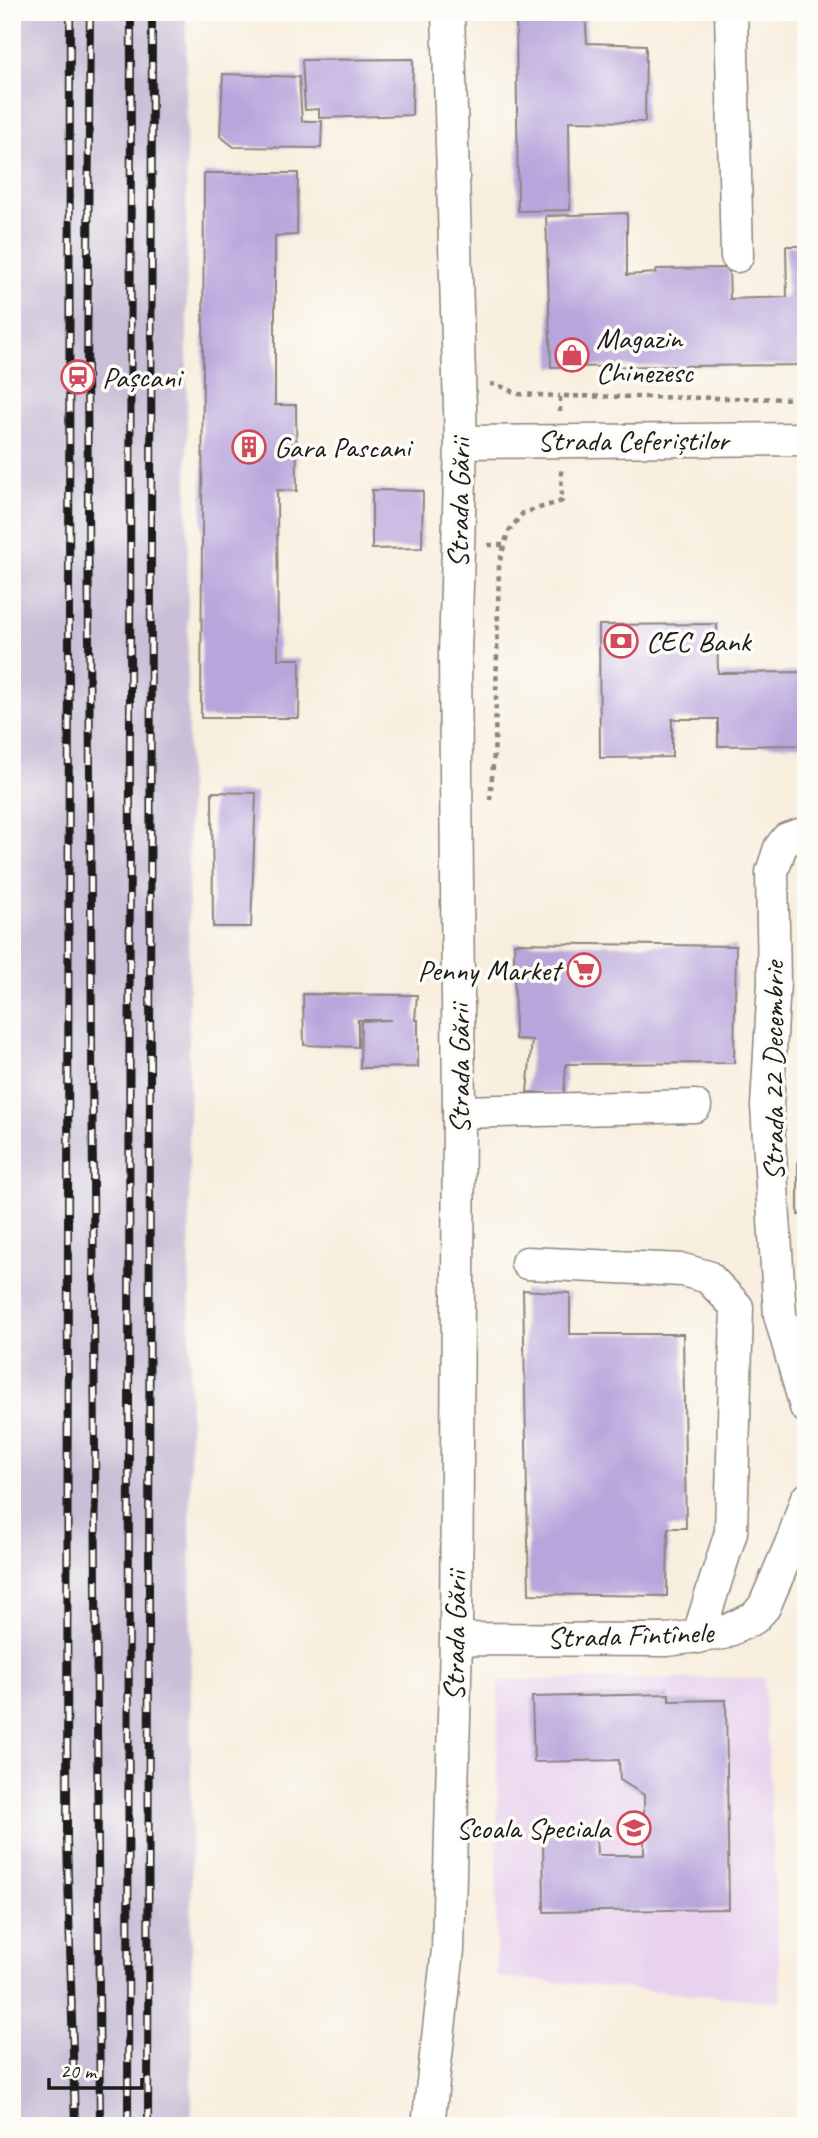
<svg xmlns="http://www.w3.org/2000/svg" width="818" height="2138" viewBox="0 0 818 2138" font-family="Caveat,sans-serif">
  <rect width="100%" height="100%" fill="#fdfcf7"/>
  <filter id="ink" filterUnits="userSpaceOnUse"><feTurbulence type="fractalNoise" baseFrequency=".0143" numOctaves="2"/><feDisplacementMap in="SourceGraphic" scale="14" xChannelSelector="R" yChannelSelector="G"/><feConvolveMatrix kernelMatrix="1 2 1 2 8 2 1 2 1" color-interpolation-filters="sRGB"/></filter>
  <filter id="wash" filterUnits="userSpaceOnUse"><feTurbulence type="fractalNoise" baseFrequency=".00686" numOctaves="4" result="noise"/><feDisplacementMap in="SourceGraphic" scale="28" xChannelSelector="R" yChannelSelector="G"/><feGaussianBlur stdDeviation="1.57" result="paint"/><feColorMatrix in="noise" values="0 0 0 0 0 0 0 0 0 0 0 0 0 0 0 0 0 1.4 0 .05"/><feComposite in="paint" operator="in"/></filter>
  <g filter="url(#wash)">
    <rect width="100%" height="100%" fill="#f8eede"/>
    <!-- built -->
    <path fill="#e8d2ee" d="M764,1678L781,2002L496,1977L498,1680Z"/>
    <!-- industrial -->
    <path fill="#c9bfd7" d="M12,12H186L192,2126H12Z"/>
    <g id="blocks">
      <!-- building -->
      <path fill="#b8a5dc" d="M516,12H585L587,43L646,45L645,122L569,121L570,210L518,211Z
        M413,59L412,115L319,118V109L305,110L302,60Z
        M223,74L299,77L302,121H322L321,148L234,147L220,136Z
        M204,173H298L297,235L275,236V405H296L297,491L277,490L278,659H300L299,718H201Z
        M627,213V275L656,273L657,269L729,268L730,299L787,297L786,246H806V365L551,367L546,216Z
        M372,490L423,491L422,548L372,549Z
        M717,624L718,673L806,672V745L718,746V719H672V757L600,758L599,625Z
        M212,792L256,793L251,927H213Z
        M514,943L736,946L734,1063L566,1064L564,1094L527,1092L532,1040L515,1039Z
        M801,968H806V1012H800Z
        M303,994L417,995L415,1020H418V1067L360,1068L361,1021L391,1020H358V1047L304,1045Z
        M798,1159H806V1215H798Z
        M523,1290L570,1293V1334H683L686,1528H668L667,1596L529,1594Z
        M669,1694V1701L726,1700L729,1909L544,1912L543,1835L596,1834L597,1855H644V1795L620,1780L619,1760L534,1762L532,1697Z"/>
    </g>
  </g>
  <g filter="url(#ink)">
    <use href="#blocks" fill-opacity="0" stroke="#8a857d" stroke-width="2"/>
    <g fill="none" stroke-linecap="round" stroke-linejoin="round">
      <defs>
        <path id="minor" d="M731,12L737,256
          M461,442L806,439
          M806,833L787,839L780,848L772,872L774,982L767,1106L780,1315L806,1407
          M459,1112L695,1106
          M527,1263L683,1270L708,1277L737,1307L731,1532L698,1637
          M456,1639L667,1640L723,1633L754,1618L764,1607L794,1537L806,1500
          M428,2126L448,1950L456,1639L459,1112L455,655L461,442L448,12"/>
      </defs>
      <!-- minor casing -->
      <use href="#minor" stroke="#8a857d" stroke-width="35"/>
      <!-- path -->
      <path stroke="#8a857d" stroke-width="4.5" stroke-dasharray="5 5" stroke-linecap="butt" d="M490,384L498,385L519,394L560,396
        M560,412V396L806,399
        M488,545H504
        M490,800L495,742L499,564L508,532L523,513L562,501L561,469"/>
      <!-- minor -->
      <use href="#minor" stroke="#fff" stroke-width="32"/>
      <defs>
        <path id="rail" d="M70,12L67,1840L75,2126
          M90,12L87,371L100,2126
          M128,2126L131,12
          M148,2126L152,12"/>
      </defs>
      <!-- rail casing -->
      <use href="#rail" stroke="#1c1c1c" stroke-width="8"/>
      <!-- rail -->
      <use href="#rail" stroke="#fdfcf7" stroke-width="5" stroke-dasharray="16" stroke-linecap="butt"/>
    </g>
  </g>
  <!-- icons -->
  <defs>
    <symbol id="shop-ring" viewBox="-11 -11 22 22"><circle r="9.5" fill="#fdfcf7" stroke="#d1495b" stroke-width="1.5"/><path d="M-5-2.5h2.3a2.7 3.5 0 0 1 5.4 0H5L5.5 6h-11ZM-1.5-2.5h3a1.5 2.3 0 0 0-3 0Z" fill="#d1495b"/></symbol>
    <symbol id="station-ring" viewBox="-11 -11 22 22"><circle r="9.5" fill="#fdfcf7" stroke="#d1495b" stroke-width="1.5"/><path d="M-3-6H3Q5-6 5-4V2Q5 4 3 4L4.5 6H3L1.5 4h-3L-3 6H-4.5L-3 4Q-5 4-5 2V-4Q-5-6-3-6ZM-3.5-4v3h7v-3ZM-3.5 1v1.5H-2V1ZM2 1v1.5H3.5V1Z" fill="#d1495b"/></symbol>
    <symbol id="building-ring" viewBox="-11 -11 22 22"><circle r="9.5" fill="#fdfcf7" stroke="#d1495b" stroke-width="1.5"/><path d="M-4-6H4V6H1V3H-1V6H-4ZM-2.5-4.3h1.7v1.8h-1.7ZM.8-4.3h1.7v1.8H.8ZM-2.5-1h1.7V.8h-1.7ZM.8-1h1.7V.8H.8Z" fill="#d1495b"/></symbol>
    <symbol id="bank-ring" viewBox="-11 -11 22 22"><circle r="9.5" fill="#fdfcf7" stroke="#d1495b" stroke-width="1.5"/><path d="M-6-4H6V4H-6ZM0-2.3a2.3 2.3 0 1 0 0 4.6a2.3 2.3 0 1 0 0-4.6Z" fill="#d1495b"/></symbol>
    <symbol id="supermarket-ring" viewBox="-11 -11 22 22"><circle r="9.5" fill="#fdfcf7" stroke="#d1495b" stroke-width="1.5"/><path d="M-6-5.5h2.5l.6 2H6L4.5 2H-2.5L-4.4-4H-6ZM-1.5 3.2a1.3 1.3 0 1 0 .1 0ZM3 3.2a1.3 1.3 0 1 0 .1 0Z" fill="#d1495b"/></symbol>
    <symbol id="school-ring" viewBox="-11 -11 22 22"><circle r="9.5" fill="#fdfcf7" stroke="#d1495b" stroke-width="1.5"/><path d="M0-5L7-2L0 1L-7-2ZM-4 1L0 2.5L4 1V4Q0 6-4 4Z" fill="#d1495b"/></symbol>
  </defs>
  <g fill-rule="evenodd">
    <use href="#shop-ring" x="553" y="336" width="38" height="38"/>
    <use href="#station-ring" x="59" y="358" width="38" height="38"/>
    <use href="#building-ring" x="230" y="428" width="38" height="38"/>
    <use href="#bank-ring" x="602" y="622" width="38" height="38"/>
    <use href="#supermarket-ring" x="565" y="951" width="38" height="38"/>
    <use href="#school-ring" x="615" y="1809" width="38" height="38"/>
  </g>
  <g text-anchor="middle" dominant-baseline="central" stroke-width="7" stroke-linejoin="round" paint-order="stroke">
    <!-- poi labels -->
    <g font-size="30" fill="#1c1c1c" stroke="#fdfcf7" text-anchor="start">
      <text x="596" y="338">Magazin<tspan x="596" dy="34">Chinezesc</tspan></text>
      <text x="102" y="377">Pașcani</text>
      <text x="274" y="447">Gara Pascani</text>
      <text x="646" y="641">CEC Bank</text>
      <text x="560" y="970" text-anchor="end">Penny Market</text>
      <text x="610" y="1828" text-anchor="end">Scoala Speciala</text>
    </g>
    <!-- street labels -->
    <g font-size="30" fill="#1c1c1c" stroke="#fdfcf7">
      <text x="633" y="440">Strada Ceferiștilor</text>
      <text transform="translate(459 503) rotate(-89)">Strada Gării</text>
      <text transform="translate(459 1069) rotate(-90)">Strada Gării</text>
      <text transform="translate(773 1071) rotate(-90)">Strada 22 Decembrie</text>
      <text transform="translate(630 1635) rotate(-2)">Strada Fîntînele</text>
      <text transform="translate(455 1636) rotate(-89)">Strada Gării</text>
    </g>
  </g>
  <!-- margin -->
  <rect width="818" height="2138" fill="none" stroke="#fdfcf7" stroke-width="42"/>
  <!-- scale -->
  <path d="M49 2078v10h93v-10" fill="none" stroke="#1c1c1c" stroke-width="3.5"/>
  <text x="60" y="2078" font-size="21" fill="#1c1c1c" stroke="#fdfcf7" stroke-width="5" paint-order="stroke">20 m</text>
</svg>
